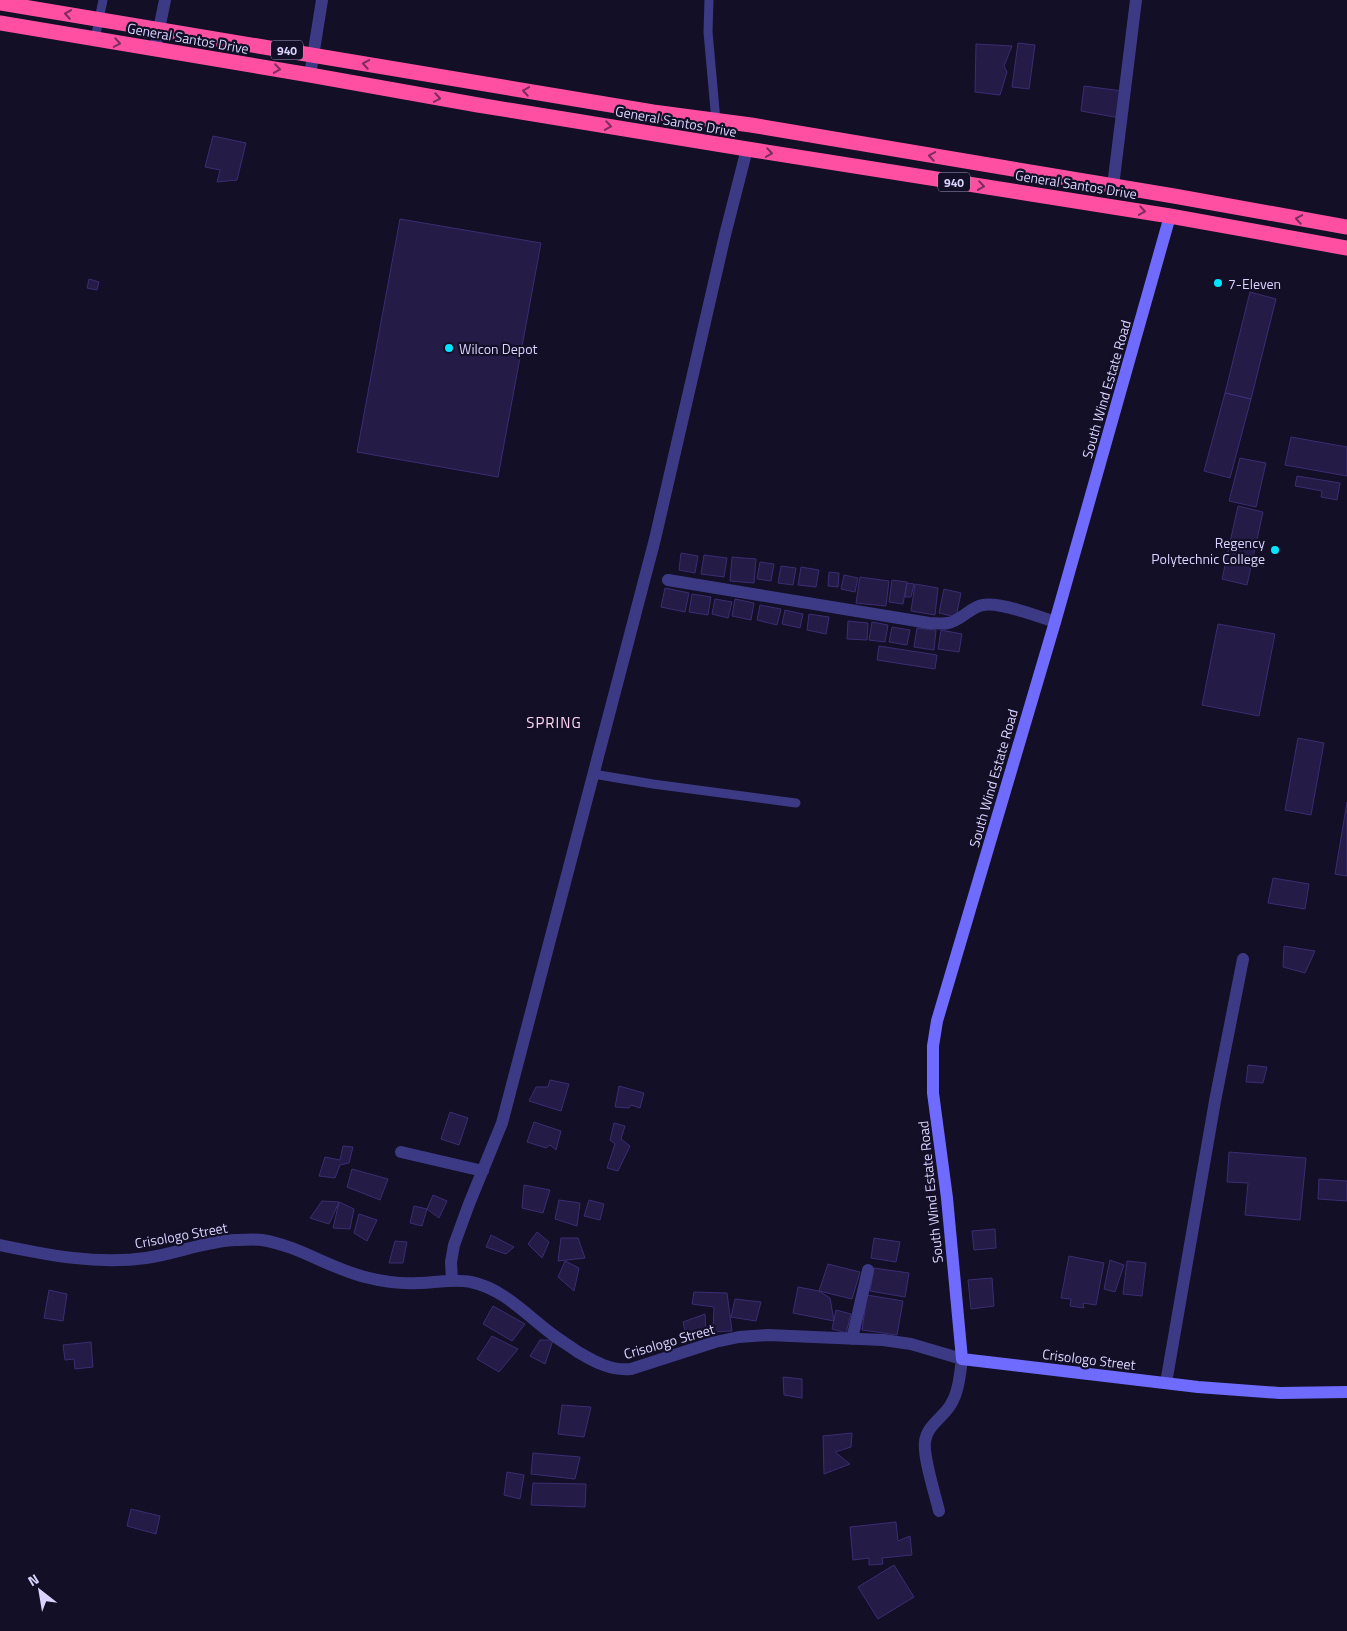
<svg xmlns="http://www.w3.org/2000/svg" width="1347" height="1631" viewBox="0 0 1347 1631" font-family="'Titillium Web',sans-serif">
  <rect width="100%" height="100%" fill="#130f26"/>
  <!-- building -->
  <path fill="#241b47" stroke="#3b2d73" d="M1018,43L1035,45L1029,89L1012,87Z
    M976,44L1012,46L1004,66L1007,72L1000,95L975,92Z
    M1084,86L1123,91L1120,118L1081,111Z
    M213,136L246,143L237,180L217,182L220,170L205,167Z
    M400,219L541,243L498,477L357,452Z
    M89,279L99,282L97,290L87,288Z
    M1250,292L1276,299L1251,399L1225,393Z
    M1225,393L1251,399L1230,478L1204,471Z
    M1291,437L1347,447V476L1285,465Z
    M1240,458L1266,463L1256,507L1229,501Z
    M1297,476L1340,483L1337,500L1321,497L1322,491L1295,486Z
    M1238,506L1263,512L1247,585L1222,579Z
    M681,553L698,556L695,573L679,570Z
    M704,555L727,558L724,577L701,574Z
    M732,557L756,559L754,583L730,581Z
    M760,562L774,564L771,581L757,579Z
    M781,566L796,568L793,585L778,583Z
    M801,567L819,570L816,587L798,585Z
    M829,572L839,573L838,587L828,586Z
    M844,575L858,578L855,592L841,589Z
    M860,577L889,581L886,606L856,603Z
    M892,580L907,582L903,604L889,602Z
    M907,583L914,584L911,597H905Z
    M915,584L938,588L935,615L911,611Z
    M665,588L689,593L685,612L661,607Z
    M944,589L961,593L956,617L939,613Z
    M692,594L711,597L708,615L689,612Z
    M715,599L732,602L728,618L712,614Z
    M735,599L754,603L751,620L732,616Z
    M760,605L781,609L777,625L757,620Z
    M785,610L803,614L800,628L782,624Z
    M809,614L829,617L826,634L807,630Z
    M848,621L868,623L867,640L847,639Z
    M872,622L888,625L885,642L869,640Z
    M1218,624L1275,634L1259,716L1202,705Z
    M892,627L910,630L907,645L889,642Z
    M917,628L936,630L934,650L914,647Z
    M941,630L962,634L959,652L938,649Z
    M879,646L937,655L935,669L877,660Z
    M1298,738L1324,743L1311,815L1285,810Z
    M1347,802V876L1335,874Z
    M1273,878L1309,884L1305,909L1268,903Z
    M1284,946L1315,951L1305,973L1283,967Z
    M1248,1065L1267,1067L1263,1083L1246,1082Z
    M550,1080L569,1084L561,1111L529,1101L536,1087H548Z
    M619,1086L644,1093L640,1108L631,1105L629,1108L615,1107Z
    M450,1112L468,1118L459,1145L441,1139Z
    M534,1122L561,1131L556,1150L550,1145L546,1148L527,1142Z
    M614,1123L625,1126L621,1139L630,1146L618,1171L607,1168L615,1144L610,1140Z
    M343,1146L353,1147L349,1163L340,1165L335,1178L319,1176L325,1157L340,1160Z
    M1229,1152L1306,1158L1300,1220L1245,1215L1248,1183L1227,1182Z
    M352,1169L388,1179L380,1200L347,1187Z
    M1319,1179L1347,1181V1201L1318,1199Z
    M524,1185L550,1190L543,1213L522,1208Z
    M433,1195L447,1201L439,1218L427,1209Z
    M559,1200L580,1203L577,1226L555,1219Z
    M589,1200L604,1204L600,1220L584,1216Z
    M322,1201L339,1202L329,1224L310,1218Z
    M339,1202L354,1209L350,1229L333,1228Z
    M414,1206L427,1209L422,1226L410,1223Z
    M359,1214L377,1220L367,1241L354,1233Z
    M995,1229L996,1248L974,1250L972,1231Z
    M537,1232L549,1242L542,1258L528,1244Z
    M491,1235L514,1247L506,1254L486,1247Z
    M561,1238H578L585,1258L558,1261Z
    M874,1238L900,1242L896,1262L871,1258Z
    M395,1241L407,1242L403,1263H389Z
    M1069,1256L1104,1263L1096,1305L1083,1303L1084,1308L1070,1306L1071,1299L1061,1298Z
    M1110,1260L1124,1265L1115,1292L1104,1289Z
    M565,1261L579,1268L574,1291L558,1277Z
    M1127,1261L1146,1263L1142,1296L1123,1294Z
    M828,1264L860,1272L852,1299L819,1291Z
    M874,1268L909,1273L905,1297L870,1291Z
    M992,1278L994,1306L971,1309L968,1280Z
    M798,1287L819,1291L830,1298L834,1321L793,1313Z
    M49,1290L67,1294L63,1321L44,1318Z
    M694,1292L727,1293L732,1331L713,1332L714,1307L692,1304Z
    M867,1295L903,1301L897,1335L862,1330Z
    M735,1299L761,1302L756,1321L731,1317Z
    M493,1306L525,1324L512,1341L483,1324Z
    M836,1310L851,1314L846,1333L832,1329Z
    M705,1314L706,1333L687,1340L683,1322Z
    M492,1336L518,1349L499,1372L477,1359Z
    M540,1340H553L545,1364L530,1356Z
    M91,1342L93,1367L75,1369L74,1359L65,1360L63,1345Z
    M783,1377L802,1379V1398L784,1395Z
    M562,1405L591,1407L584,1437L558,1434Z
    M852,1433L851,1447L835,1452L850,1464L824,1474L823,1436Z
    M533,1453L580,1457L575,1479L531,1474Z
    M507,1472L524,1475L520,1499L504,1495Z
    M533,1483L586,1484L585,1507L531,1505Z
    M131,1509L160,1516L156,1534L127,1526Z
    M896,1522L898,1541L910,1536L912,1555L882,1558L883,1564L869,1565V1558L853,1560L850,1527Z
    M894,1565L914,1597L878,1619L858,1587Z"/>
  <g fill="none" stroke-linecap="round" stroke-linejoin="round">
    <!-- lane -->
    <path stroke="#3d3a85" stroke-width="9" d="M709,0L708,32L716,121
      M95,39L103,0
      M593,774L653,784L796,803"/>
    <!-- street -->
    <path stroke="#3d3a85" stroke-width="12" d="M155,49L165,0
      M310,75L322,0
      M1113,186L1136,0
      M668,580L929,623C935,623 943,624 948,623C961,621 970,607 983,605C1000,602 1038,616 1055,622
      M401,1152L483,1171
      M0,1245C48,1255 97,1265 146,1258C176,1254 205,1241 236,1240C244,1240 254,1239 262,1240C300,1246 332,1270 369,1278C385,1282 402,1284 418,1283C436,1283 454,1278 471,1282C505,1289 529,1318 556,1337C563,1342 571,1347 578,1352C595,1362 611,1371 631,1369L715,1342L739,1337L768,1335L883,1340L911,1344L962,1359C960,1373 959,1391 951,1404C944,1417 926,1426 925,1442C923,1457 935,1494 939,1511
      M452,1281L451,1262L454,1245L469,1204L502,1123L655,539L725,235L747,149
      M852,1339L868,1270
      M1166,1383L1215,1101L1243,959"/>
    <!-- secondary -->
    <path stroke="#6f6bff" stroke-width="12" d="M1170,216L1055,622L937,1021L933,1046V1093L947,1198L962,1359L1198,1387L1280,1393L1347,1392"/>
    <!-- highway -->
    <path stroke="#ff4fa3" stroke-width="15" d="M0,3L653,112L751,125L1174,196L1347,227
      M0,23L310,75L478,105L747,149L1170,216L1347,248"/>
  </g>
  <!-- one-way arrows -->
  <defs><path id="oneway-chevron" d="M-2-3.5L2.5 0L-2 3.5" fill="none" stroke-width="1.6" stroke-linecap="round" stroke-linejoin="round" transform="scale(1.25)"/></defs>
  <g stroke="#7d2c5e">
    <use href="#oneway-chevron" transform="translate(68 14) rotate(-171)"/>
    <use href="#oneway-chevron" transform="translate(117 43) rotate(10)"/>
    <use href="#oneway-chevron" transform="translate(366 64) rotate(-170)"/>
    <use href="#oneway-chevron" transform="translate(277 69) rotate(9)"/>
    <use href="#oneway-chevron" transform="translate(526 91) rotate(-171)"/>
    <use href="#oneway-chevron" transform="translate(437 98) rotate(10)"/>
    <use href="#oneway-chevron" transform="translate(608 126) rotate(9)"/>
    <use href="#oneway-chevron" transform="translate(769 153) rotate(9)"/>
    <use href="#oneway-chevron" transform="translate(932 156) rotate(-170)"/>
    <use href="#oneway-chevron" transform="translate(981 186) rotate(9)"/>
    <use href="#oneway-chevron" transform="translate(1142 211) rotate(9)"/>
    <use href="#oneway-chevron" transform="translate(1299 219) rotate(-170)"/>
  </g>
  <!-- markers -->
  <g fill="#00e5ff" stroke="#130f26" stroke-width="2">
    <circle cx="1218" cy="283" r="5"/>
    <circle cx="449" cy="348" r="5"/>
    <circle cx="1275" cy="550" r="5"/>
  </g>
  <g text-anchor="middle" dominant-baseline="central" stroke-width="4.5" stroke-linejoin="round" paint-order="stroke">
    <!-- shield labels -->
    <g fill="#130f26" stroke="#9e99be" stroke-width="1">
      <rect x="271" y="40.5" width="32" height="19" rx="4"/>
      <rect x="938" y="172.5" width="32" height="19" rx="4"/>
    </g>
    <g font-size="12" font-weight="bold" fill="#d9d4ff">
      <text x="287" y="50">940</text>
      <text x="954" y="182">940</text>
    </g>
    <!-- street labels -->
    <g font-size="14" fill="#d9d4ff" stroke="#130f26">
      <text transform="translate(188 38) rotate(10)">General Santos Drive</text>
      <text transform="translate(676 121) rotate(10)">General Santos Drive</text>
      <text transform="translate(1076 184) rotate(9)">General Santos Drive</text>
      <text transform="translate(1106 389) rotate(-74)">South Wind Estate Road</text>
      <text transform="translate(993 778) rotate(-74)">South Wind Estate Road</text>
      <text transform="translate(930 1192) rotate(-96)">South Wind Estate Road</text>
      <text transform="translate(181 1235) rotate(-10)">Crisologo Street</text>
      <text transform="translate(669 1341) rotate(-16)">Crisologo Street</text>
      <text transform="translate(1089 1359) rotate(7)">Crisologo Street</text>
    </g>
    <!-- poi labels -->
    <g font-size="14" fill="#d9d4ff" stroke="#130f26" text-anchor="start">
      <text x="1228" y="283">7-Eleven</text>
      <text x="459" y="348">Wilcon Depot</text>
      <text x="1265" y="542" text-anchor="end">Regency<tspan x="1265" dy="16">Polytechnic College</tspan></text>
    </g>
    <!-- neighbourhood labels -->
    <g font-size="15" letter-spacing="1" fill="#ffd6f0" stroke="#130f26">
      <text x="554" y="722">SPRING</text>
    </g>
  </g>
  <!-- north arrow -->
  <g transform="translate(40 1591) rotate(329)" stroke="#130f26" stroke-width="4" paint-order="stroke">
  <path d="M0-4L9 19L0 12L-9 19Z" fill="#d9d4ff"/>
  <text y="-8" font-size="14" font-weight="bold" text-anchor="middle" fill="#d9d4ff">N</text>
  </g>
</svg>
